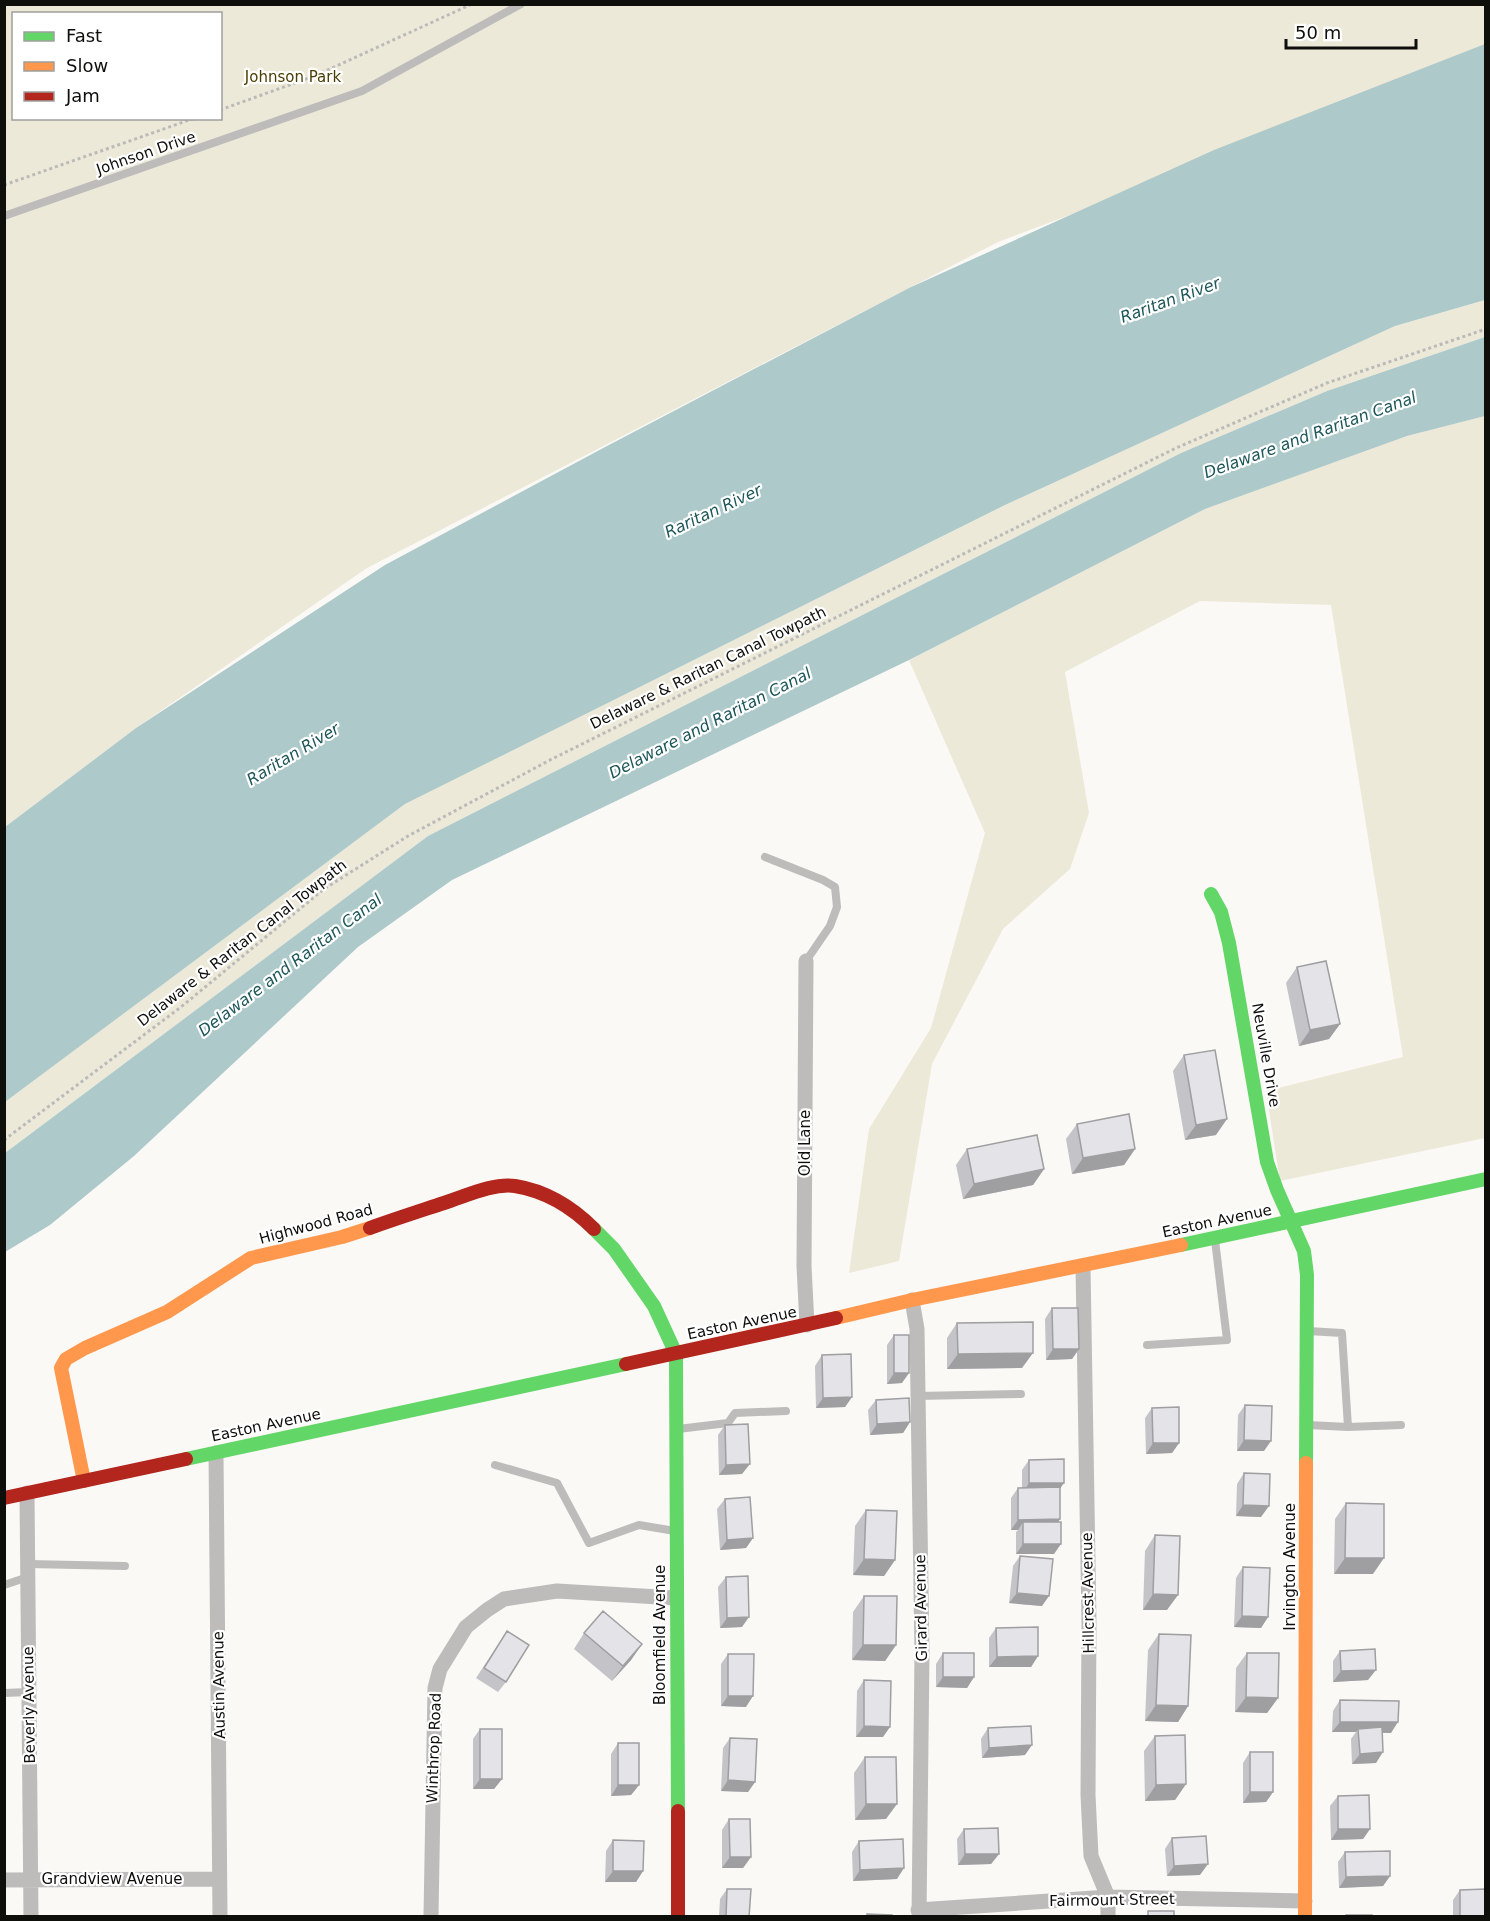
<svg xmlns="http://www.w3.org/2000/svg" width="1490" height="1921" viewBox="0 0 1490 1921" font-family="'DejaVu Sans',sans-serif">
  <rect width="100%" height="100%" fill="#faf9f5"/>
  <!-- green -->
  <path fill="#ede9d9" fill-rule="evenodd" d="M1485,4L1486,58L998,242L367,568L136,728L5,827L4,5ZM14,14H220V118H14Z
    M1485,300V337L1327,391L1181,453L428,836L5,1153V1102L405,804L1005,505L1395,326Z
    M1485,416V1138L1280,1181L1266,1091L1403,1057L1331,605L1200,601L1065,672L1089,813L1070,869L1003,929L932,1064L899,1261L849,1273L869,1129L931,1028L985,833L909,660L1205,509L1407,436Z"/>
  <!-- water -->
  <path fill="#aec9ca" d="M1485,44V300L1395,326L1005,505L405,804L5,1102V827L136,728L385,565L607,446L909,288L1214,150Z
    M1485,337V416L1407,436L1205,509L909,660L452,880L358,947L134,1156L50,1225L5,1252V1153L428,836L1181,453L1327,391Z"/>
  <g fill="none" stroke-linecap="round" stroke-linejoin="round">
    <!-- path -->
    <path stroke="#babab9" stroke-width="3" stroke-dasharray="3 3" stroke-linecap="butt" d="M220,110L317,75L472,4
      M4,185L195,118
      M4,1140L181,1007L324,889L408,836L550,760L1176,448L1327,383L1486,329"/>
    <!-- lane -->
    <path stroke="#bdbcbb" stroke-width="8" d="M4,216L362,91L521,4
      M765,857L823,880L835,887L837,907L830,926L806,961
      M1147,1345L1227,1340L1215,1240
      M917,1396L1021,1394
      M1308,1425L1348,1427L1342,1333L1308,1331
      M1348,1427L1401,1425
      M678,1429L728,1423L735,1413L786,1411
      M495,1465L557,1483L589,1543L639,1525L675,1531
      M28,1564L125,1566
      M4,1585L28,1577
      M4,1693L29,1692"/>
    <!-- street -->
    <path stroke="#bdbcbb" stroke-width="15" d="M806,961L804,1266L807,1325
      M1083,1266L1089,1623L1088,1795L1091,1856L1108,1897V1916
      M912,1300L917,1329L922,1654L919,1916
      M216,1453L220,1916
      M27,1493L31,1916
      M4,1880L219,1879
      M918,1910L1108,1897L1305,1901
      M431,1916L435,1688L440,1669L466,1627L487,1610L504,1599L557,1591L676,1598"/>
    <!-- fast -->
    <path stroke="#63d668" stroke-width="14" d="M1211,894L1221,912L1229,943L1267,1162L1277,1190L1304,1251L1307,1275L1306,1463
      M594,1229L614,1249L654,1306L676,1354L678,1811
      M1181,1245L1486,1179
      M186,1459L626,1364"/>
    <!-- slow -->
    <path stroke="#ff974d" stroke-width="14" d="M836,1318L912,1300L1181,1245
      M84,1481L61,1368L66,1359L85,1348L167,1312L251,1258L342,1237L370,1228
      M1305,1916L1306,1463"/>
    <!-- jam -->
    <path stroke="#b3261e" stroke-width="14" d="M370,1228C395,1219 420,1211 444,1203C466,1196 492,1183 515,1186C546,1191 573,1208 594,1229
      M626,1364L836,1318
      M4,1498L186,1459
      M678,1811V1916"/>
  </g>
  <!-- wall -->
  <path fill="#c3c3c8" d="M1297,967L1340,1024L1329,1039L1299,1046L1286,983Z
    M1184,1055L1216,1135L1185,1140L1173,1071Z
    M1077,1124L1135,1149L1124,1165L1072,1174L1066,1139Z
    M967,1149L1044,1169L1033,1185L963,1199L956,1165Z
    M1052,1308L1079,1349L1072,1359L1046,1360L1045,1319Z
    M957,1323L1022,1368L947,1369V1338Z
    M894,1335L902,1383L887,1384V1345Z
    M822,1355L852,1397L845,1407L816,1408L815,1366Z
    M876,1400L910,1422L903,1433L870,1435L868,1410Z
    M1245,1405L1264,1451H1237L1238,1415Z
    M1152,1408L1179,1443L1172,1453L1146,1454L1145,1418Z
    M725,1425L742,1474L719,1475L718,1435Z
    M1029,1460L1064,1483L1060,1489V1519L1058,1522L1054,1554H1016V1532L1018,1530H1011V1498L1018,1488H1022V1470Z
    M1244,1473L1261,1517L1236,1516L1237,1484Z
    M725,1499L753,1538L746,1548L720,1550L717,1509Z
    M1346,1503L1373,1574H1334L1335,1519Z
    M866,1510L895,1560L884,1576L853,1575L855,1526Z
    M1155,1535L1167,1610H1143L1145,1551Z
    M1020,1556L1042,1606L1009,1603L1013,1566Z
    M1243,1567L1268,1617L1261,1628L1234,1627L1236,1578Z
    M726,1577L742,1627L720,1628L718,1587Z
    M864,1596L896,1645L885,1661L852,1660L853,1612Z
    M996,1628L1038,1656L1031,1667H989V1638Z
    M507,1631L506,1682L498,1692L476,1678Z
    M584,1633L642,1644L631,1660L612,1681L574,1649Z
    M1159,1634L1188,1706L1178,1722L1145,1721L1148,1650Z
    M1340,1651L1368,1680L1333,1682V1661Z
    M943,1653L974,1677L967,1688L936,1687V1664Z
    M1247,1653L1278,1698L1267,1713L1235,1712L1236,1668Z
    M728,1654L746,1707L721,1706V1664Z
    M864,1680L883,1737H856L857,1691Z
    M1340,1700L1391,1733H1382L1376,1763L1352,1764L1351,1739L1356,1732H1332L1333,1711Z
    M988,1728L1025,1755L982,1758L981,1739Z
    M480,1729L502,1779L494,1789H473V1739Z
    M1155,1736L1186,1784L1175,1800L1145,1801L1144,1751Z
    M730,1738L755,1782L748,1792L721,1791L723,1748Z
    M618,1743L639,1785L631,1795L611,1796V1754Z
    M1250,1752L1273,1792L1266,1802L1243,1803V1763Z
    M865,1757L886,1819L855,1820L854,1773Z
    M1338,1796L1370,1829L1363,1839L1331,1840L1330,1806Z
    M729,1819L751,1857L743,1868H722V1830Z
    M964,1829L999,1854L991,1864L958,1865L957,1839Z
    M1172,1838L1200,1875L1167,1876L1165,1849Z
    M613,1840L643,1871L636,1882H605L606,1851Z
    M859,1841L897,1879L853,1881L852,1852Z
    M1345,1852L1390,1876L1383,1886L1339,1888L1338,1862Z
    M727,1889L749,1917H719L720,1899Z
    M1460,1890L1485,1917H1453V1900Z"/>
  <!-- shaded-wall -->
  <path fill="#9f9fa2" d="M1340,1024L1329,1039L1299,1046L1310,1030Z
    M1227,1119L1216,1135L1185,1140L1196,1125Z
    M1135,1149L1124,1165L1072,1174L1083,1158Z
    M1044,1169L1033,1185L963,1199L974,1184Z
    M1053,1349H1079L1072,1359L1046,1360Z
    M1033,1353L1022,1368L947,1369L958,1354Z
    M894,1373H909L902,1383L887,1384Z
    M852,1397L845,1407L816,1408L823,1398Z
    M910,1422L903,1433L870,1435L877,1424Z
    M1244,1440L1271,1441L1264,1451H1237Z
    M1153,1443H1179L1172,1453L1146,1454Z
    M750,1464L742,1474L719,1475L726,1465Z
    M1029,1483H1064L1056,1493L1022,1494Z
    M1243,1505L1269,1506L1261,1517L1236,1516Z
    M1060,1519L1053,1530L1023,1522L1018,1530H1011L1018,1520Z
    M753,1538L746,1548L720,1550L727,1540Z
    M1023,1544H1061L1054,1554H1016Z
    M1345,1558H1384L1373,1574H1334Z
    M864,1559L895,1560L884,1576L853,1575Z
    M1017,1593L1049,1596L1042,1606L1009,1603Z
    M1153,1594L1178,1595L1167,1610H1143Z
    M1242,1616L1268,1617L1261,1628L1234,1627Z
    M749,1617L742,1627L720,1628L727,1618Z
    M642,1644L631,1660L612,1681L623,1666Z
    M863,1645H896L885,1661L852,1660Z
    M1038,1656L1031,1667H989L997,1657Z
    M1376,1670L1368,1680L1333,1682L1341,1671Z
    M943,1677H974L967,1688L936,1687Z
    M728,1696H753L746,1707L721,1706Z
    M1246,1697L1278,1698L1267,1713L1235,1712Z
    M1156,1705L1188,1706L1178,1722L1145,1721Z
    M1340,1722H1398L1391,1733L1358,1732V1729L1356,1732H1332Z
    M864,1726L890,1727L883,1737H856Z
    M1032,1745L1025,1755L982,1758L989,1748Z
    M1383,1752L1376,1763L1352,1764L1360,1754Z
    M480,1779H502L494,1789H473Z
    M728,1780L755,1782L748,1792L721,1791Z
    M1186,1784L1175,1800L1145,1801L1156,1785Z
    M618,1785H639L631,1795L611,1796Z
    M1250,1792H1273L1266,1802L1243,1803Z
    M866,1804H897L886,1819L855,1820Z
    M1338,1829H1370L1363,1839L1331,1840Z
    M965,1854H999L991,1864L958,1865Z
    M730,1857H751L743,1868H722Z
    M1208,1864L1200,1875L1167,1876L1174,1866Z
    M904,1868L897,1879L853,1881L860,1870Z
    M613,1871H643L636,1882H605Z
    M1390,1876L1383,1886L1339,1888L1346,1877Z"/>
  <!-- building -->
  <path fill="#e3e3e8" stroke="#9f9fa2" stroke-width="1.5" d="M1326,961L1340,1024L1310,1030L1297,967Z
    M1215,1050L1227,1119L1196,1125L1184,1055Z
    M1129,1114L1135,1149L1083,1158L1077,1124Z
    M1037,1135L1044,1169L974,1184L967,1149Z
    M1052,1308H1078L1079,1349H1053Z
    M1033,1322V1353L958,1354L957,1323Z
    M894,1335H909V1373H894Z
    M851,1354L852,1397L823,1398L822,1355Z
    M909,1398L910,1422L877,1424L876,1400Z
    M1245,1405L1272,1406L1271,1441L1244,1440Z
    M1179,1407V1443H1153L1152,1408Z
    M748,1424L750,1464L726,1465L725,1425Z
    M1064,1459V1483H1029V1460Z
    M1244,1473L1270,1474L1269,1506L1243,1505Z
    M1060,1487V1519L1018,1520V1488Z
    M750,1497L753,1538L727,1540L725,1499Z
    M1346,1503L1384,1504V1558H1345Z
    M866,1510L897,1511L895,1560L864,1559Z
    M1023,1522H1061V1544H1023Z
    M1155,1535L1180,1536L1178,1595L1153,1594Z
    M1020,1556L1053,1559L1049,1596L1017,1593Z
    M1243,1567L1270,1568L1268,1617L1242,1616Z
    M748,1576L749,1617L727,1618L726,1577Z
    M864,1596H897L896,1645H863Z
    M603,1611L642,1644L623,1666L584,1633Z
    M1038,1627V1656L997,1657L996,1628Z
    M507,1631L529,1645L506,1682L484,1668Z
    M1159,1634L1191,1635L1188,1706L1156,1705Z
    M1375,1649L1376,1670L1341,1671L1340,1651Z
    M943,1653H974V1677H943Z
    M1247,1653H1279L1278,1698L1246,1697Z
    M728,1654H754L753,1696H728Z
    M864,1680L891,1681L890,1727L864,1726Z
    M1340,1700L1399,1701L1398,1722H1340Z
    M1031,1726L1032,1745L989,1748L988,1728Z
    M1382,1727L1383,1752L1360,1754L1358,1729Z
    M480,1729H502V1779H480Z
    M1185,1735L1186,1784L1156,1785L1155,1736Z
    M730,1738L757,1739L755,1782L728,1780Z
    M618,1743H639V1785H618Z
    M1250,1752H1273V1792H1250Z
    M865,1757H896L897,1804H866Z
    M1369,1795L1370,1829H1338V1796Z
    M729,1819H750L751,1857H730Z
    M998,1828L999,1854H965L964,1829Z
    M1206,1836L1208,1864L1174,1866L1172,1838Z
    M903,1839L904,1868L860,1870L859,1841Z
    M613,1840L644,1841L643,1871H613Z
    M1390,1851V1876L1346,1877L1345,1852Z
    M727,1889H751L749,1917H726Z
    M1485,1889V1917H1460V1890Z
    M1148,1911H1174V1917H1148Z
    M867,1914L892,1915V1917H867Z
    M1346,1915H1372V1917H1346Z
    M611,1916H643L611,1917Z"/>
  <g text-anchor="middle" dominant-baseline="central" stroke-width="4.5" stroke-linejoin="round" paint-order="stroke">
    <!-- park labels -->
    <g font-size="15" fill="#4a3d02" stroke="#fff">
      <text x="293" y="77">Johnson Park</text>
    </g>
    <!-- street labels -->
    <g font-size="15" fill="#0e0e0b" stroke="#fff">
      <text transform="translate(146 153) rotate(-19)">Johnson Drive</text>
      <text transform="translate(708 668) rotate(-26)">Delaware &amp; Raritan Canal Towpath</text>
      <text transform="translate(242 943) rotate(-38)">Delaware &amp; Raritan Canal Towpath</text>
      <text transform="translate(1266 1055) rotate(80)">Neuville Drive</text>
      <text transform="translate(805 1143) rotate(-90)">Old Lane</text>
      <text transform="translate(1217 1221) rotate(-12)">Easton Avenue</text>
      <text transform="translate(316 1224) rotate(-15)">Highwood Road</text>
      <text transform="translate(742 1323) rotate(-12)">Easton Avenue</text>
      <text transform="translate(266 1425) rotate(-12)">Easton Avenue</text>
      <text transform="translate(1290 1567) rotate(-90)">Irvington Avenue</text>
      <text transform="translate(1088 1593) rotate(-91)">Hillcrest Avenue</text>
      <text transform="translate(921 1608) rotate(-91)">Girard Avenue</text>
      <text transform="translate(660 1635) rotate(-90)">Bloomfield Avenue</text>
      <text transform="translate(219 1685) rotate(-91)">Austin Avenue</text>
      <text transform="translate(29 1705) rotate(-91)">Beverly Avenue</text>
      <text transform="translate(434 1748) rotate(-88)">Winthrop Road</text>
      <text x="112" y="1879">Grandview Avenue</text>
      <text transform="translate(1112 1900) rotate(-1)">Fairmount Street</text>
    </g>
    <!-- water labels -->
    <g font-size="16" font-style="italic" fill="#1d5659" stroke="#fff">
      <text transform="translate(1170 300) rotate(-20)">Raritan River</text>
      <text transform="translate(1310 435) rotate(-20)">Delaware and Raritan Canal</text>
      <text transform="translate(713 511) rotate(-25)">Raritan River</text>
      <text transform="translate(710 723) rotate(-27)">Delaware and Raritan Canal</text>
      <text transform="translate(293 754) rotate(-31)">Raritan River</text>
      <text transform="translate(290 965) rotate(-37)">Delaware and Raritan Canal</text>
    </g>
  </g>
  <!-- border -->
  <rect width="1490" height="1921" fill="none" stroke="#0e0e0b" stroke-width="12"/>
  <!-- legend -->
  <rect x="12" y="12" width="210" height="108" fill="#ffffff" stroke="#9f9f9d" stroke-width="1.5"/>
  <rect x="24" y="32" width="30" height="9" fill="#63d668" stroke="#9f9f9d" stroke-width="1.5"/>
  <text x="66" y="42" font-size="18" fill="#0e0e0b">Fast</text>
  <rect x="24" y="62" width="30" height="9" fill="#ff974d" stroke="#9f9f9d" stroke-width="1.5"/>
  <text x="66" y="72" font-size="18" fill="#0e0e0b">Slow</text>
  <rect x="24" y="92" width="30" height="9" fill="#b3261e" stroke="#9f9f9d" stroke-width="1.5"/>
  <text x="66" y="102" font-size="18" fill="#0e0e0b">Jam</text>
  <!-- scale -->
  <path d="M1286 39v9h130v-9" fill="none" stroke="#0e0e0b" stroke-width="3"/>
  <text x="1295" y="39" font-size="18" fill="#0e0e0b" stroke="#ffffff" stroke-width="4.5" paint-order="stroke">50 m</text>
</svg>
